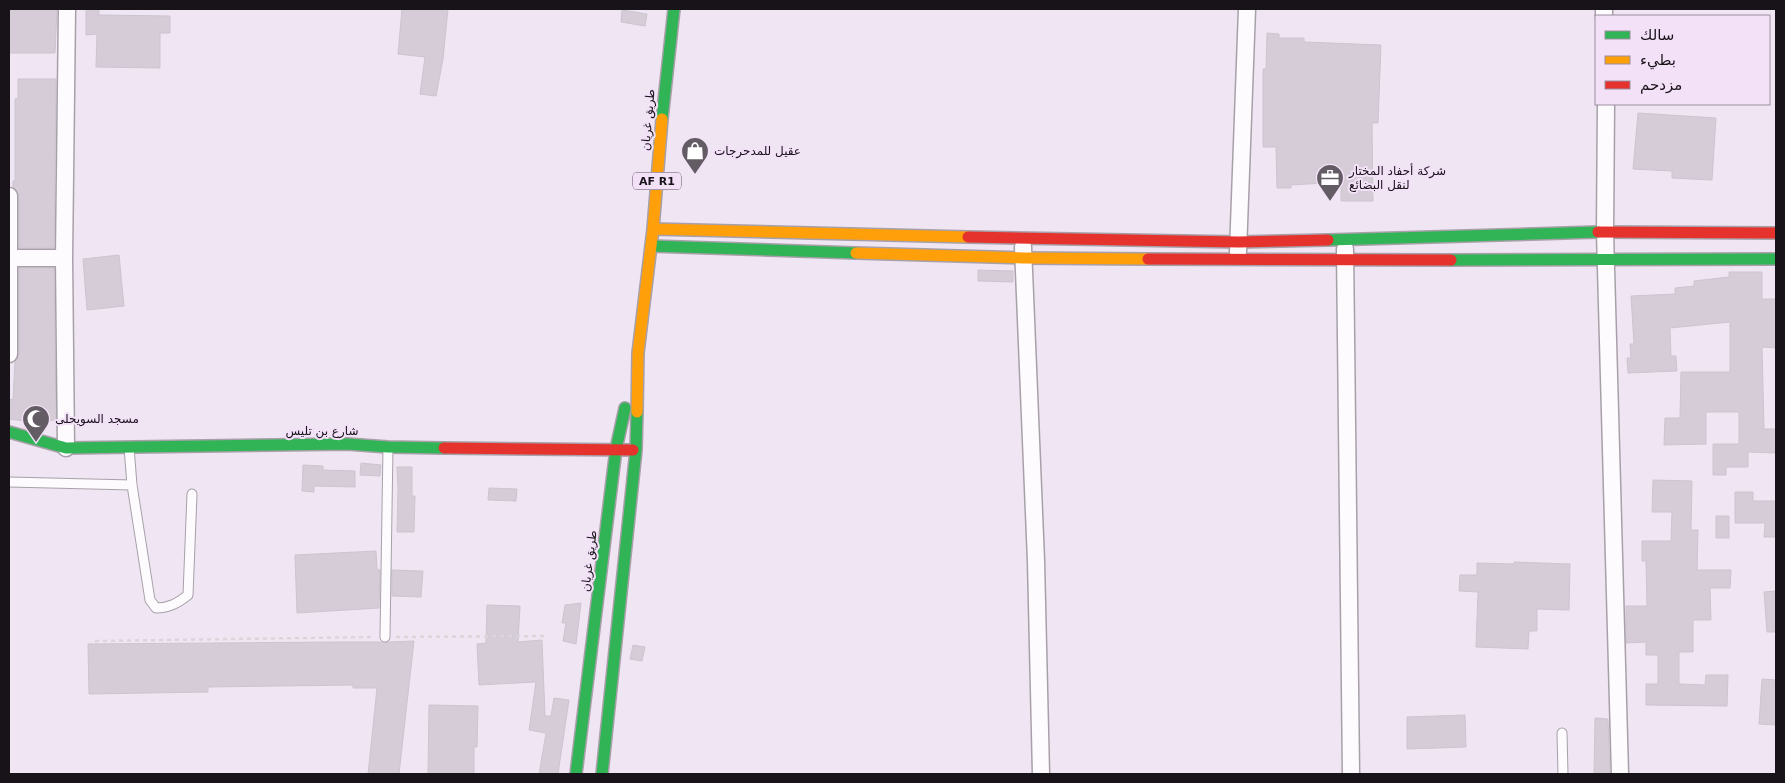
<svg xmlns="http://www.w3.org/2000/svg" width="1785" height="783" viewBox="0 0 1785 783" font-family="'DejaVu Sans',Vazirmatn,sans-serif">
  <rect width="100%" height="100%" fill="#f0e6f3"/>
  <!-- building -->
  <path fill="#d5ccd7" stroke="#ccc4ce" d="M9,9H57L55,53H9Z
    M86,9H99V15L170,16V33H160V68L96,67L97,34L86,35Z
    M402,9H448L443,59L436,96L420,94L425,57L398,54Z
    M622,10L647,14L645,26L621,22Z
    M1267,33L1279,34V38H1304V42L1381,45L1378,123H1372L1373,201H1341V182L1291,185V188H1277L1276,147H1263V69H1266Z
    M18,79H56L54,248H19V196L17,191L13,187V181H15V99L18,98Z
    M1638,113L1716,118L1712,180L1672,178V171L1633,169Z
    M119,255L124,306L87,310L83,259Z
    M19,268H54L56,420L33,422L9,419V399L13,400L15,362L19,354Z
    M978,270L1013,271V282L978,281Z
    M1729,272H1762V299H1776V348L1762,347L1764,429H1776V453L1748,452V467H1726V475H1713V444H1739V412H1706V444L1664,445L1665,418H1680L1681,372H1730V322L1670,328L1671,356H1676L1677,371L1628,373L1627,358H1631L1630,344H1634L1631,296L1675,294V288L1694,286V281L1729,277Z
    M361,463L381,465L380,476L360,475Z
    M303,465L323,466V470L355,471V487L314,486V492L302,491Z
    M397,467H412V496H415L414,532H397L398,490Z
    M1653,480L1692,481L1691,530H1698L1697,570H1731L1730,588H1710L1711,620H1693V652H1679V684L1705,685L1706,675H1728L1727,706L1646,705V684H1658V655H1646V642L1626,643V606H1647L1646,561H1642V541H1671L1672,512H1652Z
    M489,488L517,489L516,501L488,500Z
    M1735,492H1753V501H1776V537H1764L1765,523H1735Z
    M1716,516H1729V538H1716Z
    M376,551L377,569L380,570L379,608L297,613L295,555Z
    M1514,562L1570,564L1569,610L1537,609V631H1529L1528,649L1476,647L1478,592L1459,591L1460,575H1477V563L1514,564Z
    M392,570L423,571L421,597L392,596Z
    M1776,591V632H1767L1764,592Z
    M581,603L576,644L563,641L566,623H562L565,605Z
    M487,605L520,606L518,642L542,640L545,716H551L554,698L569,700L558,774H539L546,733L529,730L536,682L479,685L477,644L486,643Z
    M414,641L399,774H368L377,688H353V685L208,687V692L89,694L88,644L336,642H381L385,643L389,642Z
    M633,645L645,647L642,661L630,659Z
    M1762,679L1776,680V725L1759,724Z
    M429,705L478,706L477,747H474V774H428Z
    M1465,715L1466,747L1407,749V717Z
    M1595,718L1608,719L1610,774H1594Z"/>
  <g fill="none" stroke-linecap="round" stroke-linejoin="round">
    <defs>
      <path id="lane" d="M129,447L132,485L150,600L156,608C169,608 178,603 188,595L192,494
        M9,482L132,485
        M385,637L388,447
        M1562,733L1563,774"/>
      <path id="street" d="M1604,9V16
        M1606,104L1605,232L1620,774
        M9,196V354
        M1023,247L1036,561L1041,774
        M1345,249L1351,774
        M1238,252L1247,9
        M9,258H64
        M66,448L64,258L67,9"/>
      <path id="fast" d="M662,119L674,9
        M1328,240L1598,232
        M651,246L856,253
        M1451,260L1776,259
        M9,432L66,448L347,444L388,447L444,448
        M576,774L616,449L625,408
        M602,774L636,450L637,412"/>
      <path id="slow" d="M653,229L968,237
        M856,253L1024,258L1148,259
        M637,412L638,353L653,229L662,119"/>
      <path id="jam" d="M1598,232L1776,233
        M968,237L1239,242L1328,240
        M1148,259L1451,260
        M444,448L633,450"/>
    </defs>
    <!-- lane casing -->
    <use href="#lane" stroke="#a7a0a9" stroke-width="11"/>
    <!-- street casing -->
    <use href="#street" stroke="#a7a0a9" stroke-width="19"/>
    <!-- fast casing -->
    <use href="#fast" stroke="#a7a0a9" stroke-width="14"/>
    <!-- slow casing -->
    <use href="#slow" stroke="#a7a0a9" stroke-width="14"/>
    <!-- jam casing -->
    <use href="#jam" stroke="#a7a0a9" stroke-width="14"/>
    <!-- path -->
    <path stroke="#d9d6da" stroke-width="2.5" stroke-dasharray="4 4" stroke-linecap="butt" d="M396,637L547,636
      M95,641L373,637"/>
    <!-- lane -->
    <use href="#lane" stroke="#fdfbfd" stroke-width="9"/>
    <!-- street -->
    <use href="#street" stroke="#fdfbfd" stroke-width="16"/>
    <!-- fast -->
    <use href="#fast" stroke="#30b455" stroke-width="11"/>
    <!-- slow -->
    <use href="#slow" stroke="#ff9f0a" stroke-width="11"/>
    <!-- jam -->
    <use href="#jam" stroke="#e5322d" stroke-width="11"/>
  </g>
  <!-- icons -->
  <defs>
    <symbol id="shop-pin" viewBox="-11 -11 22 30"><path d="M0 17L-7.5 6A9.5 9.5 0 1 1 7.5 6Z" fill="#645c65" stroke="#f3e1f8"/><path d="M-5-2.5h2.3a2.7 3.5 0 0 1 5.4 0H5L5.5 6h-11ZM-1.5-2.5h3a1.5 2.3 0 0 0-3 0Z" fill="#fff"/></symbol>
    <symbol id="office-pin" viewBox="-11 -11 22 30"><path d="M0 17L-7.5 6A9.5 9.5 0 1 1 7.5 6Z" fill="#645c65" stroke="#f3e1f8"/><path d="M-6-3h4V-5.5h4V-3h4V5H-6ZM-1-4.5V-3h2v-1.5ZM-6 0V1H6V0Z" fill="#fff"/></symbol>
    <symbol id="mosque-pin" viewBox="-11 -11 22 30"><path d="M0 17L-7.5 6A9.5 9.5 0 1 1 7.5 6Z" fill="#645c65" stroke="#f3e1f8"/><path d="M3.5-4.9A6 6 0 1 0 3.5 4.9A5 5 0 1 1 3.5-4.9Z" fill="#fff"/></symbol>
  </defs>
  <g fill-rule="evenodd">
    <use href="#shop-pin" x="679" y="135" width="32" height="43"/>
    <use href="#office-pin" x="1314" y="162" width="32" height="43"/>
    <use href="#mosque-pin" x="20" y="403" width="32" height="43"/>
  </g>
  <g text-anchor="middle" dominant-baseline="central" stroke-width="4" stroke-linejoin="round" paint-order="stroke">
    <!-- shield labels -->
    <rect fill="#f3e1f8" stroke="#5a505c" stroke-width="1" x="633" y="172.5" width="48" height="17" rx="4"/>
    <g font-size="11" font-weight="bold" fill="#181219">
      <text x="657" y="181">AF R1</text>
    </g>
    <!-- street labels -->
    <g font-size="12" fill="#181219" stroke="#f3e1f8">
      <text transform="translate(648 120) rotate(-85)">طريق غريان</text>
      <text x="322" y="431">شارع بن تليس</text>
      <text transform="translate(589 561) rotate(-83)">طريق غريان</text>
    </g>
    <!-- poi labels -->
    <g font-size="12" fill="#181219" stroke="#f3e1f8" text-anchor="start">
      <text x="714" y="151">عقيل للمدحرجات</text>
      <text x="1349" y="171">شركة أحفاد المختار<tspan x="1349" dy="14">لنقل البضائع</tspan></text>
      <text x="55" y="419">مسجد السويحلى</text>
    </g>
  </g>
  <!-- border -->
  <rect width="1785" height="783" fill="none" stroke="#181219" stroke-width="20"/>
  <!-- legend -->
  <rect x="1595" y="15" width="175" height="90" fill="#f3e1f8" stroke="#9b8e9f"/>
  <rect x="1605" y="31" width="25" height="8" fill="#30b455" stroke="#9b8e9f"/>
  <text x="1640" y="40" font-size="15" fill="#181219">سالك</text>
  <rect x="1605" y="56" width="25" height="8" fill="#ff9f0a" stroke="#9b8e9f"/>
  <text x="1640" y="65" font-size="15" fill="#181219">بطيء</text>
  <rect x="1605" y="81" width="25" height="8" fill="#e5322d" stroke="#9b8e9f"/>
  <text x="1640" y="90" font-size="15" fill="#181219">مزدحم</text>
</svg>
